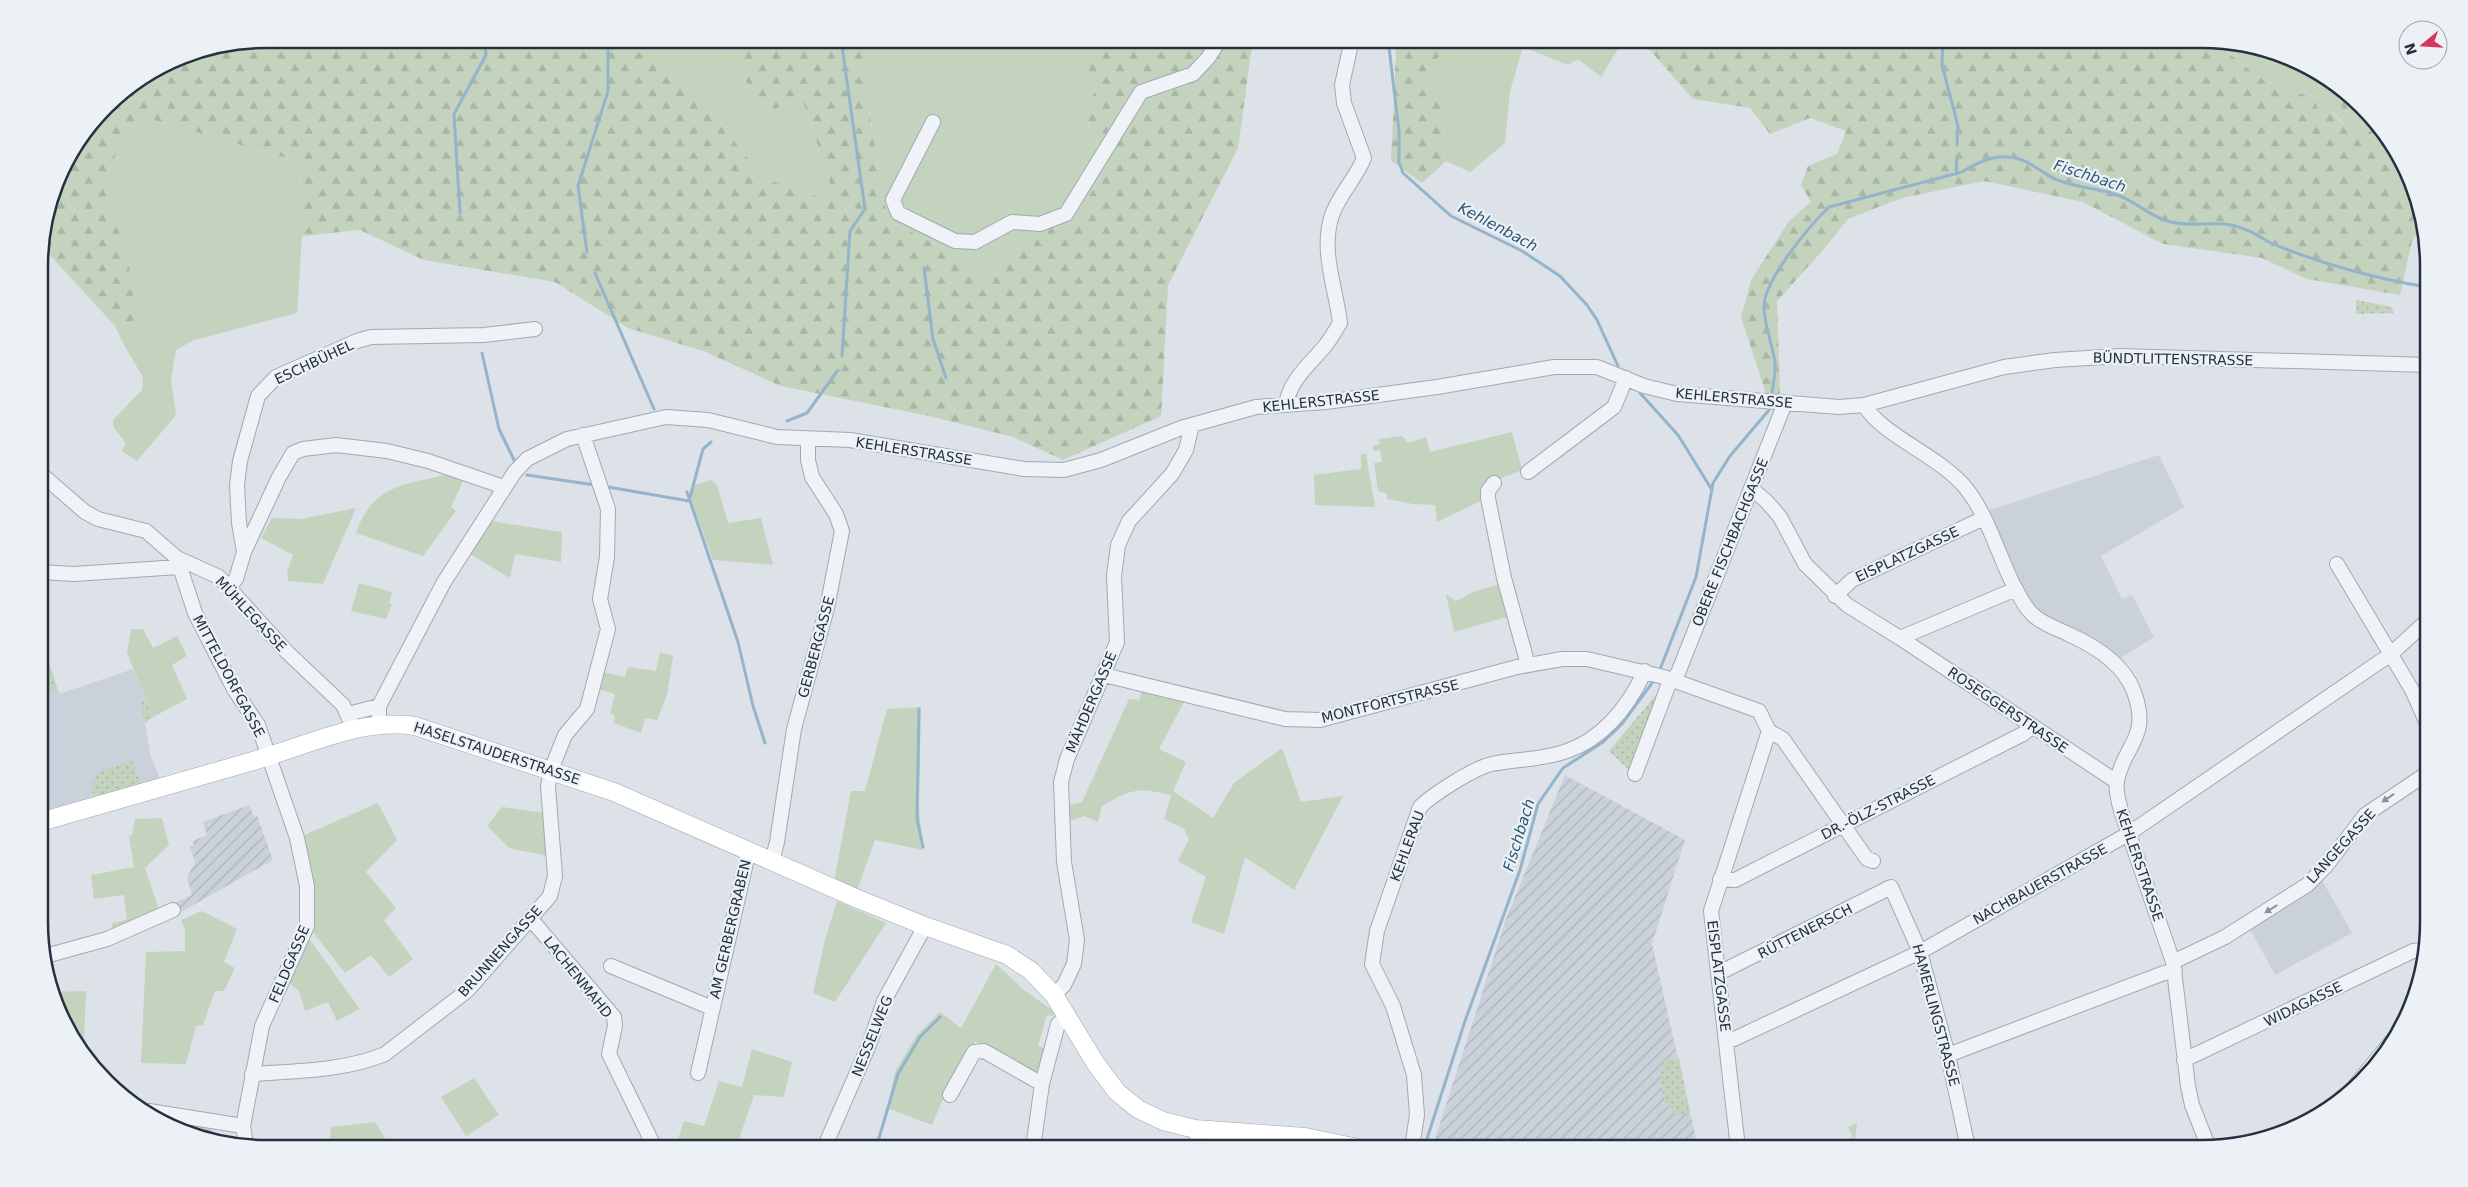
<svg xmlns="http://www.w3.org/2000/svg" width="2468" height="1187" viewBox="0 0 2468 1187" font-family="'DejaVu Sans',sans-serif">
  <defs>
    <pattern id="industrial-furrows" width="10" height="10" patternUnits="userSpaceOnUse" patternTransform="scale(1.25)"><rect width="10" height="10" fill="#cad1da"/><path d="M-1 1l2-2M0 10L10 0M9 11l2-2" fill="none" stroke="#adb4bc"/></pattern>
    <pattern id="forest-firs" width="22" height="20" patternUnits="userSpaceOnUse" patternTransform="scale(1.25)"><rect width="22" height="20" fill="#c4d3bd"/><path d="M5 1l3.5 6h-7zM16 11l3.5 6h-7z" fill="#a8b6a4"/></pattern>
    <pattern id="park-dots" width="8" height="8" patternUnits="userSpaceOnUse" patternTransform="scale(1.25)"><rect width="8" height="8" fill="#c4d3bd"/><path d="M2 2h.1M6 6h.1" fill="none" stroke="#a8b6a4" stroke-width="1.8" stroke-linecap="round"/></pattern>
  </defs>
  <rect width="100%" height="100%" fill="#dce2e8"/>
  <!-- built -->
  <path fill="#cad1da" d="M2159,455L2184,507L2101,556L2122,599L2132,595L2154,637L2118,660L2051,621L2031,605L1987,511Z
    M40,632L58,692L62,693L133,669L153,717L145,723L150,754L161,781L40,816Z
    M2322,880L2352,933L2275,975L2250,929L2284,909Z"/>
  <!-- industrial -->
  <path fill="url(#industrial-furrows)" d="M1565,775L1685,840L1652,944L1698,1147L1432,1148L1506,919Z
    M249,805L254,817L257,816L273,860L179,913L175,903L192,895L187,878L195,862L190,847L194,845L192,841L207,835L203,822Z"/>
  <!-- grass -->
  <path fill="#c4d3bd" d="M647,39H753L728,53L801,94L830,182L827,199L765,179L682,78L649,44Z
    M869,39H1103L1090,69L1096,89C1078,120 1093,136 1110,161L1074,221L1056,228L1016,256L987,281L971,262L887,220L864,79Z
    M1451,39H1624L1601,77L1578,59L1568,65L1523,47L1510,91L1505,143L1470,172L1446,161L1442,147L1446,113L1429,86L1437,59Z
    M2213,41L2302,62L2338,86L2342,110L2358,111L2376,127L2355,141C2345,130 2343,120 2331,110L2325,117L2318,111L2315,99L2260,78Z
    M150,119L300,162L302,236L297,313L194,340L176,350L171,380L176,415L137,461L122,451L126,443L113,427V420L142,390L143,377L125,347L115,326L135,320L127,250L113,219L109,201V172L126,125Z
    M2397,155L2411,194L2388,189Z
    M1512,432L1522,470L1489,483L1483,500L1437,522L1435,505L1413,504L1387,499V494L1378,491L1374,463L1382,462L1380,450L1373,451V446L1380,444L1379,439L1402,436L1408,443L1426,437L1430,452Z
    M1361,454H1366L1375,507L1315,505L1314,475L1361,469Z
    M450,474L464,479L451,507L456,511L423,556L356,533C373,484 404,485 450,474Z
    M711,480L717,485L728,523L761,518L773,565L713,560L690,497L692,486Z
    M356,508L323,584L288,581L287,572L293,555L261,538L272,518L301,519Z
    M491,521L562,532L561,562L515,554L510,578L470,554Z
    M359,583L392,592L389,603L392,604L386,619L351,611Z
    M1496,585H1501L1510,616L1454,632L1446,594L1455,601L1459,600L1473,592Z
    M131,629H143L153,648L177,636L187,656L172,665L187,699L153,717L127,653Z
    M660,652L673,656L667,695L657,720L645,718L641,733L614,723L615,715L610,713L615,694L597,689L602,672L625,677L628,667L656,671Z
    M1142,691L1185,700L1159,749L1186,762L1173,791L1213,818L1234,783L1282,748L1301,802L1343,796L1294,890L1245,857L1224,934L1191,922L1206,877L1178,861L1189,839L1184,829L1164,819L1171,795C1139,787 1130,789 1102,806L1098,822L1084,816L1067,822L1066,806L1082,802L1129,699L1139,700Z
    M921,707L919,808L923,850L875,840L856,893L834,882L851,791H865L887,709Z
    M378,803L397,840L366,872L396,908L384,920L413,959L389,977L371,955L345,973L313,932L314,920L302,836Z
    M502,807L545,813L548,856L509,848L487,826Z
    M162,818L169,845L145,868L160,912L113,931L112,923L127,920L124,895L94,899L91,875L134,867L129,836L132,835L135,819Z
    M837,901L886,923L835,1002L813,993L826,936Z
    M202,911L237,929L224,962L235,968L224,991H215L203,1025L196,1026L186,1064L141,1063L146,952L185,951V930L181,920Z
    M308,937L360,1009L337,1021L328,1002L305,1011L299,991L289,983Z
    M996,964L1024,990L1055,1012L1053,1016L1047,1015L1038,1046L1047,1049L1036,1074L1021,1070L975,1041L948,1087L932,1125L887,1108L895,1072L916,1036L940,1012L961,1028Z
    M86,991L84,1042H76L56,1008L52,992Z
    M752,1049L792,1062L784,1097L754,1095L736,1148H675L684,1121L704,1126L719,1081L742,1087Z
    M474,1078L499,1115L466,1136L441,1097Z
    M375,1122L391,1148H329L331,1127Z
    M1857,1123L1854,1148H1850L1846,1140L1853,1137L1848,1127Z
    M192,1125L211,1128V1135L191,1131Z"/>
  <!-- forest -->
  <path fill="url(#forest-firs)" d="M266,39H647L649,44L682,78L765,179L827,199L830,182L801,95L767,114L728,53L753,39H869L864,79L887,220L971,262L987,281L1016,256L1018,239L1074,221L1110,161C1093,136 1078,120 1096,89L1089,70L1103,39H1253L1238,148L1168,285L1161,416L1063,460L1013,437L929,416L781,386L703,351L628,328L555,282L424,260L360,230L302,236L300,162L150,119L126,126L109,172V201L113,219L127,250L136,320L115,326L48,253L46,242L53,226L51,207L62,165L116,95L179,56Z
    M1392,39H1451L1437,59L1429,86L1446,113L1442,147L1446,161L1422,183L1391,161L1396,53Z
    M1640,39H2202L2213,41L2260,78L2315,99L2318,111L2325,117L2330,110C2342,120 2345,131 2355,141L2376,127L2358,111L2342,110L2338,86C2354,97 2394,135 2396,154C2397,164 2390,179 2388,189L2411,194L2426,234L2413,237L2400,295L2307,279L2262,258L2163,244L2083,202L1984,181L1902,198L1848,219L1823,250L1777,301L1780,395L1766,394L1741,317L1751,280L1789,221L1811,202L1801,185L1808,166L1837,154L1846,131L1810,118L1770,134L1750,108L1693,99Z"/>
  <!-- park -->
  <path fill="url(#park-dots)" d="M2356,300L2392,307L2393,313L2356,314Z
    M40,632L58,692H49L40,678Z
    M1655,696L1661,698L1632,773L1609,751Z
    M146,701L153,717L145,723L141,702Z
    M132,760L141,785L101,795L93,794L91,788L97,773Z
    M1679,1058L1690,1112L1676,1116C1659,1096 1659,1085 1663,1060Z"/>
  <g fill="none" stroke-linecap="round" stroke-linejoin="round">
    <!-- stream -->
    <path stroke="#94b4cc" stroke-width="3" d="M841,39L865,209L850,231L842,356
      M1388,39L1399,131V162L1403,173L1451,216L1522,251L1560,276L1587,305L1597,320L1618,366
      M1943,39L1942,65L1958,126L1957,145
      M1956,174L1957,158
      M460,213L454,114L486,55L484,39
      M587,252L578,186L608,91V39
      M924,268L933,339L946,378
      M595,273L654,409
      M482,353L499,429L514,460
      M1640,393L1678,435L1712,490
      M1772,393C1773,384 1776,372 1775,362C1772,344 1764,325 1764,306C1765,279 1810,225 1829,207L1962,172C1981,160 2000,152 2022,160C2034,164 2043,174 2055,179C2076,188 2098,188 2120,196C2137,203 2149,215 2167,221C2192,229 2218,218 2244,229C2254,232 2262,239 2271,243C2318,263 2377,279 2427,287
      M787,421L807,413L838,370
      M527,475L595,485
      M608,487L689,501L703,449L711,442
      M687,492L738,642L753,706L765,743
      M1659,672L1696,577L1713,483L1730,456L1769,410
      M919,709L917,819L923,847
      M876,1148L898,1074L920,1037L940,1017
      M1424,1148L1465,1021L1520,870L1538,804L1563,768L1603,742L1621,725L1655,679"/>
    <defs>
      <path id="minor" d="M933,122L893,200L898,213L955,241L975,242L1012,222L1040,224L1066,214L1141,92L1193,74L1208,58L1220,39
        M1286,405C1289,381 1310,364 1325,346C1330,340 1335,331 1340,323C1336,288 1320,251 1332,215C1339,195 1356,178 1364,158L1344,103L1342,85L1352,39
        M1864,405C1883,436 1938,455 1965,487C1987,514 1997,551 2012,582C2018,593 2023,605 2032,614C2042,624 2056,628 2068,634C2095,646 2124,664 2134,692C2151,738 2124,744 2117,781C2115,791 2119,802 2121,811L2173,962L2188,1086L2192,1105L2209,1148
        M1528,472L1614,407L1626,378
        M40,473L85,512L98,519L146,531L177,558L219,577L287,652L343,705L354,729
        M1494,483L1488,491V498L1504,578L1528,665
        M1752,489L1766,501L1780,517L1805,564L1847,605L1900,638L2117,782
        M244,552L239,523L237,485L240,461L258,396L276,377L357,341L371,337L484,335L535,329
        M177,558L195,613L234,689L258,725L297,838L307,886V926L262,1026L243,1126L246,1144
        M2337,564L2412,690L2429,728
        M40,572L74,574L179,567
        M229,586L236,579L244,552L279,477L293,453L303,449L336,445L387,451L428,461L504,487
        M1835,596L1852,580L1984,518
        M1900,638L2016,589
        M1104,675L1285,719L1320,720L1517,667L1562,659H1587L1664,677L1759,711L1769,731L1711,911L1738,1148
        M348,714L379,706
        M379,723V706L444,582L514,473L527,459L567,439L666,417L708,420L777,437L850,440L1024,469L1064,470L1101,460L1181,428L1256,407L1326,402L1437,387L1554,367H1597L1644,386L1677,394L1839,407L1864,405L2004,367L2055,360L2120,356L2428,365
        M1769,731L1783,739L1867,859L1873,861
        M1635,774L1668,686L1678,673L1785,403
        M772,861L777,842L794,729L827,608L842,531L836,514L812,477L808,460V440
        M1720,879L1735,880L2023,734L2033,726
        M530,918L614,1017L615,1026L609,1054L655,1148
        M42,957L107,939L173,910
        M2173,962L2225,937L2307,885L2326,866L2365,815L2429,772
        M611,966L712,1008
        M1719,973L1891,887L1920,952L1948,1055L1968,1148
        M1054,995L1064,985L1074,964L1077,940L1064,862L1061,782L1067,759L1117,642L1114,576L1118,545L1129,521L1172,474L1186,450L1192,425
        M1727,1040L1734,1039L1920,952L2128,834L2391,654L2428,620
        M1948,1055L2164,973L2175,971
        M2184,1060L2413,951L2423,950
        M698,1073L749,850
        M252,1074C295,1071 345,1071 385,1054L468,990L550,896L555,876L548,786L551,770L565,735L587,709L608,629L600,599L607,557L608,509L583,435
        M2354,1087L2396,1036
        M950,1095L974,1052L984,1051L1042,1084
        M149,1111L243,1126
        M1195,1129L1199,1148
        M824,1148L869,1045L884,1001L925,926
        M1033,1148L1042,1084L1058,1024L1068,1015
        M1410,1148L1413,1141L1417,1115L1414,1075L1393,1006L1372,964L1377,931L1420,807C1433,794 1474,768 1492,764C1517,759 1542,760 1567,751C1604,738 1629,705 1645,671"/>
      <path id="major" d="M40,822C111,802 182,782 253,761C306,746 359,718 415,726L614,792L858,899L925,926L1007,955L1031,971L1054,995L1096,1064L1117,1092L1138,1109L1163,1121L1195,1129L1305,1137L1358,1148"/>
    </defs>
    <!-- minor casing -->
    <use href="#minor" stroke="#a1a9b2" stroke-width="16"/>
    <!-- major casing -->
    <use href="#major" stroke="#9ba8b5" stroke-width="19"/>
    <!-- minor -->
    <use href="#minor" stroke="#eff2f6" stroke-width="14"/>
    <!-- major -->
    <use href="#major" stroke="#fff" stroke-width="18"/>
  </g>
  <!-- one-way arrows -->
  <defs><path id="oneway-solid" d="M-6-.8H1V-3.2L6.5 0L1 3.2V.8H-6Z" transform="scale(1.25)"/></defs>
  <g fill="#8a929b">
    <use href="#oneway-solid" transform="translate(2388 798) rotate(146)"/>
    <use href="#oneway-solid" transform="translate(2271 909) rotate(148)"/>
  </g>
  <g text-anchor="middle" dominant-baseline="central" stroke-width="4.5" stroke-linejoin="round" paint-order="stroke">
    <!-- street labels -->
    <g font-size="14" fill="#253140" stroke="#ecf1f6">
      <text transform="translate(2173 359) rotate(1)">BÜNDTLITTENSTRASSE</text>
      <text transform="translate(314 362) rotate(-25)">ESCHBÜHEL</text>
      <text transform="translate(1734 398) rotate(5)">KEHLERSTRASSE</text>
      <text transform="translate(1321 401) rotate(-6)">KEHLERSTRASSE</text>
      <text transform="translate(914 451) rotate(9)">KEHLERSTRASSE</text>
      <text transform="translate(1730 542) rotate(-68)">OBERE FISCHBACHGASSE</text>
      <text transform="translate(1907 554) rotate(-25)">EISPLATZGASSE</text>
      <text transform="translate(251 614) rotate(47)">MÜHLEGASSE</text>
      <text transform="translate(816 647) rotate(-75)">GERBERGASSE</text>
      <text transform="translate(229 676) rotate(62)">MITTELDORFGASSE</text>
      <text transform="translate(1390 701) rotate(-14)">MONTFORTSTRASSE</text>
      <text transform="translate(1091 702) rotate(-67)">MÄHDERGASSE</text>
      <text transform="translate(2008 710) rotate(34)">ROSEGGERSTRASSE</text>
      <text transform="translate(497 753) rotate(18)">HASELSTAUDERSTRASSE</text>
      <text transform="translate(1878 807) rotate(-27)">DR.-ÖLZ-STRASSE</text>
      <text transform="translate(1407 846) rotate(-70)">KEHLERAU</text>
      <text transform="translate(2341 846) rotate(-48)">LANGEGASSE</text>
      <text transform="translate(2140 865) rotate(71)">KEHLERSTRASSE</text>
      <text transform="translate(2040 884) rotate(-29)">NACHBAUERSTRASSE</text>
      <text transform="translate(730 929) rotate(-77)">AM GERBERGRABEN</text>
      <text transform="translate(1805 931) rotate(-27)">RÜTTENERSCH</text>
      <text transform="translate(500 951) rotate(-48)">BRUNNENGASSE</text>
      <text transform="translate(289 964) rotate(-67)">FELDGASSE</text>
      <text transform="translate(1719 976) rotate(83)">EISPLATZGASSE</text>
      <text transform="translate(578 977) rotate(51)">LACHENMAHD</text>
      <text transform="translate(2303 1004) rotate(-26)">WIDAGASSE</text>
      <text transform="translate(1936 1015) rotate(75)">HAMERLINGSTRASSE</text>
      <text transform="translate(872 1036) rotate(-68)">NESSELWEG</text>
    </g>
    <!-- water labels -->
    <g font-size="15" font-style="italic" fill="#2b5577" stroke="#ecf1f6">
      <text transform="translate(2090 176) rotate(18)">Fischbach</text>
      <text transform="translate(1498 227) rotate(28)">Kehlenbach</text>
      <text transform="translate(1519 835) rotate(-73)">Fischbach</text>
    </g>
  </g>
  <!-- crop -->
  <path d="M0 0H2468V1187H0ZM266 48H2202A218 218 0 0 1 2420 266V922A218 218 0 0 1 2202 1140H266A218 218 0 0 1 48 922V266A218 218 0 0 1 266 48Z" fill="#ecf1f6" fill-rule="evenodd"/>
  <path fill="none" stroke="#253140" stroke-width="2.5" d="M266 48H2202A218 218 0 0 1 2420 266V922A218 218 0 0 1 2202 1140H266A218 218 0 0 1 48 922V266A218 218 0 0 1 266 48Z"/>
  <!-- north arrow -->
  <g transform="translate(2423 45) rotate(252)"><circle r="24" fill="#ecf1f6" stroke="#9ca4ad"/>
  <path d="M0-4L9 19L0 12L-9 19Z" fill="#da345e"/>
  <text y="-8" font-size="14" font-weight="bold" text-anchor="middle" fill="#253140">N</text>
  </g>
</svg>
